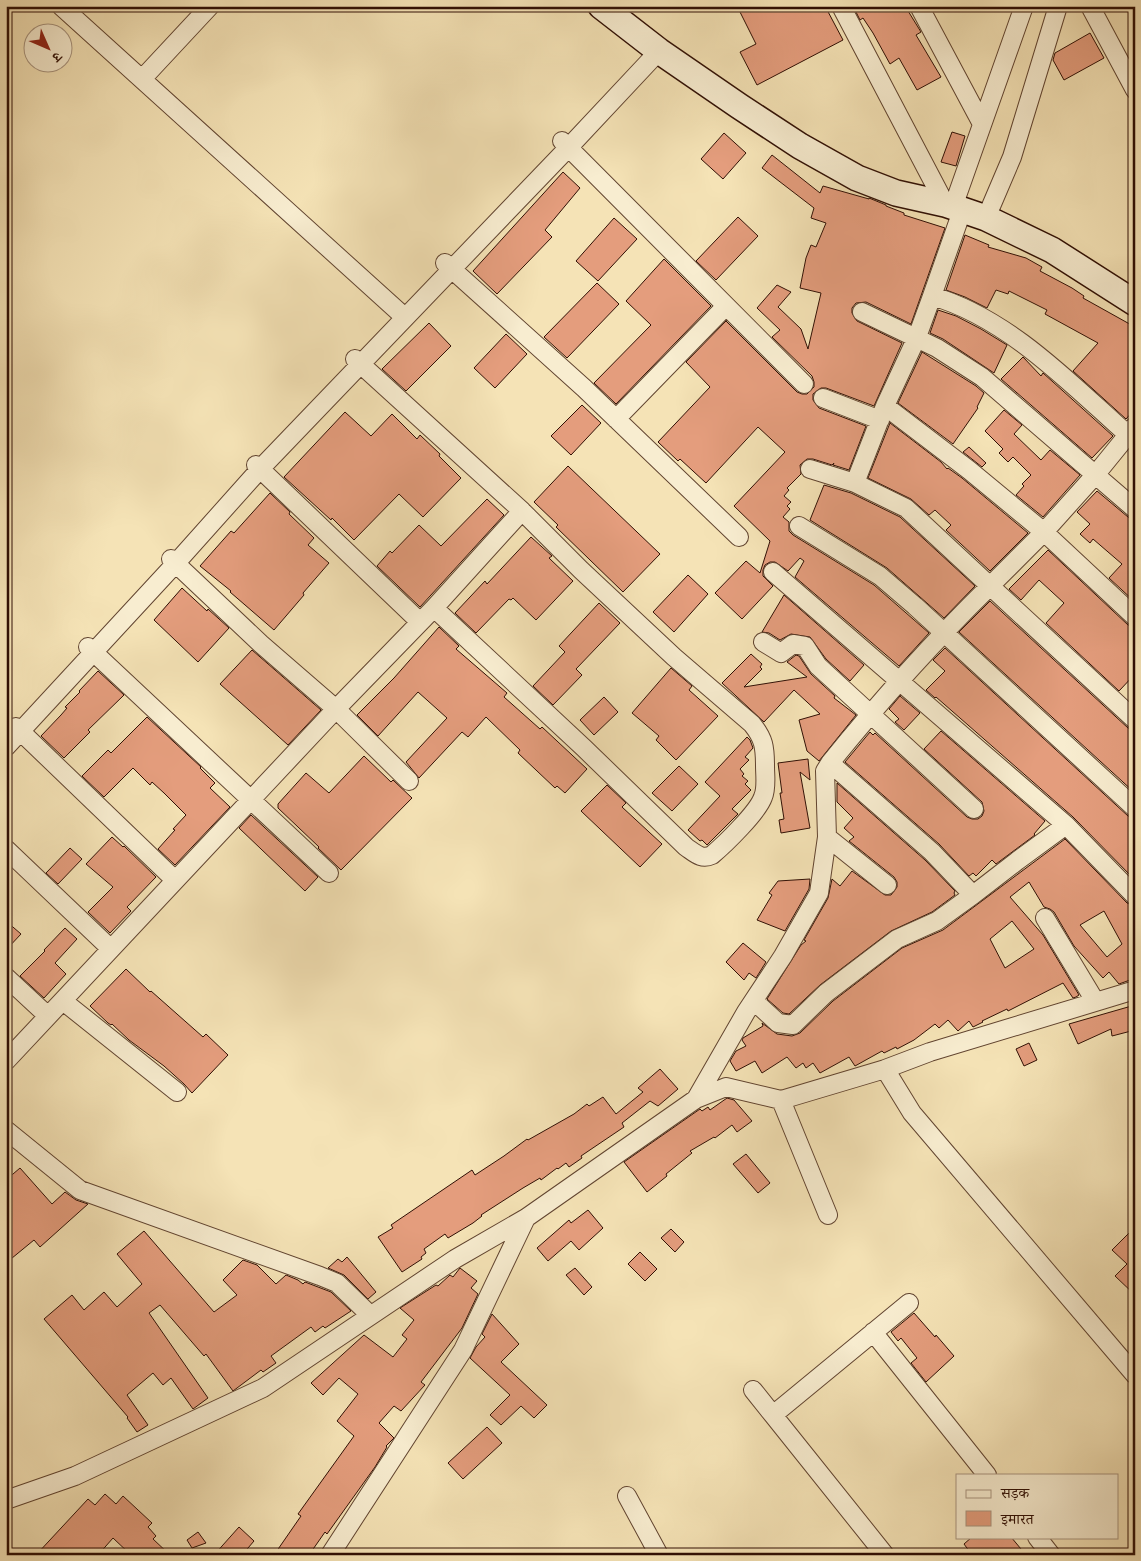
<svg xmlns="http://www.w3.org/2000/svg" width="1141" height="1561" viewBox="0 0 1141 1561" font-family="'EB Garamond','Noto Serif Devanagari',serif">
  <rect width="100%" height="100%" fill="#f5e3b6"/>
  <filter id="stains"><feTurbulence type="fractalNoise" baseFrequency=".004" numOctaves="4"/><feColorMatrix values="0 0 0 0 .2 0 0 0 0 .09 0 0 0 0 .02 0 0 0 .5 -.17"/></filter>
  <radialGradient id="worn" r=".72"><stop offset=".6" stop-color="#630" stop-opacity="0"/><stop offset="1" stop-color="#630" stop-opacity=".3"/></radialGradient>
  <!-- building -->
  <path fill="#e49d7d" stroke="#300f04" fill-rule="evenodd" d="M737,6H825L843,40L757,85L740,52L756,44Z
    M853,6H905L921,32L916,35L941,77L917,90L899,58L890,64L873,33L863,18L860,20Z
    M1090,33L1104,58L1064,80L1053,60L1055,53Z
    M952,132L965,136L956,166L941,162Z
    M724,133L746,153L723,179L701,159Z
    M772,155L820,193L823,186L869,199V198L886,205V206L904,213V215L945,228L911,324L866,302L856,303L852,308V313L857,321L902,343L874,406L826,388H821L813,394V400L819,408L866,426L849,470L833,465L834,463L832,465L813,459H807L800,465L801,474L787,488L789,490L784,496L791,502L787,506L790,509L783,517L789,522V531L793,535L874,585L929,633L899,666L795,577L804,561L800,558L788,571L775,562H770L765,565L763,570V576L773,586L742,619L715,593L746,561L760,573L770,541L734,506L785,452L758,427L706,483L680,459L678,461L658,442L710,387L686,362L726,321L797,392L802,394H807L814,387V382L812,376L772,337L780,330L757,308L777,285L791,292L778,307L801,329L808,349L821,293L800,288L806,258L811,245L816,247L826,223L811,218L814,208L762,168Z
    M563,172L580,188L545,230L552,237L497,294L473,271Z
    M738,217L758,236L716,280L696,261Z
    M614,218L637,239L598,281L576,261Z
    M965,235L989,245L988,247L1026,258L1042,267L1040,271L1072,288L1084,296L1083,298L1135,327V409L1126,419L1073,371L1098,343L1045,314L1047,310L1009,291L1008,294L996,290L987,308L965,297L946,290Z
    M664,259L711,306L616,404L594,383L651,325L626,301Z
    M597,283L619,304L567,358L544,337Z
    M938,310L956,316L981,329L1007,345L994,373L943,339L930,333Z
    M429,323L451,346L406,391L382,369Z
    M506,334L527,354L495,388L474,368Z
    M922,352L976,386L984,393L977,407L978,408L953,444L898,403Z
    M1023,357L1041,376L1043,373L1113,436L1092,458L1001,379Z
    M582,405L601,423L571,455L551,436Z
    M1004,410L1022,425L1014,434L1041,460L1050,450L1080,475L1043,517L1016,495L1024,486L1022,484L1031,475L1013,457L1008,462L999,453L1003,449L985,431Z
    M345,412L371,436L392,414L417,439L420,435L440,454L439,456L461,478L423,517L399,494L354,540L332,518L331,520L284,477Z
    M890,423L941,462L947,469L948,468L962,478L1028,533L990,571L946,530L951,525L935,510L929,515L911,499L868,478Z
    M969,447L986,463L982,467L963,452Z
    M568,466L660,554L623,592L556,527L558,525L534,502Z
    M824,485L851,493L900,517L975,586L944,618L887,568L810,520Z
    M1097,491L1128,517L1135,521V602L1109,578L1122,564L1093,539L1090,543L1080,534L1090,524L1077,512Z
    M270,493L290,512L289,514L314,538L308,545L329,563L303,593L304,595L274,630L230,592L231,591L200,566L231,531L234,533Z
    M487,499L504,515L420,607L377,566L390,551L392,553L419,525L441,546Z
    M531,537L552,556L549,558L573,581L536,620L513,598L511,600L509,599L476,633L455,613L485,581L487,584Z
    M1048,550L1128,625L1135,627V674L1119,691L1046,623L1064,603L1039,580L1021,600L1009,589Z
    M688,575L708,594L674,632L653,612Z
    M182,588L207,611L208,609L229,628L198,662L154,620Z
    M784,595L864,665L850,681L826,659L810,637L791,634L780,640L769,633L762,632Z
    M990,601L1128,728L1135,730V793L959,632Z
    M599,603L620,623L576,669L582,675L553,705L533,686L565,652L559,646Z
    M439,627L459,646L456,649L507,693L504,697L540,729L542,727L587,769L565,793L557,786L555,788L518,753L520,750L486,717L468,737L462,732L419,778L406,762L447,718L418,692L378,736L357,715L394,678Z
    M945,648L1128,816L1135,818V880L1073,817L936,697L935,698L926,690L945,671L933,660Z
    M252,650L321,710L288,745L220,684Z
    M751,654L762,664L760,667L762,669L744,687L807,677L787,662L796,655L799,656L811,674L835,696L834,698L856,715L819,761L807,751L799,720L820,714L794,690L764,722L722,683Z
    M671,668L692,686L689,690L718,716L676,760L656,740L659,736L632,713Z
    M98,671L124,695L88,730L90,732L64,758L41,736L61,715L67,708L65,707L80,692L79,691Z
    M900,696L920,713L904,730L895,722L899,719L889,709Z
    M604,697L618,712L594,735L580,720Z
    M147,717L201,767L200,768L215,783L210,788L230,807L175,865L158,849L175,830L173,829L186,815L164,793L152,782L150,785L133,768L104,797L82,776L108,750L111,753Z
    M941,731L1045,821L1034,834L1035,835L996,864L992,860L976,876L973,873L969,876L939,844L845,762L870,732L873,735L875,733L967,817L972,819H978L982,816L984,811L982,802L924,749Z
    M747,737L750,740L753,748L745,757L749,760L740,769L744,774L742,776L748,781L745,784L751,790L732,809L738,814L707,845L702,840L700,841L688,830L720,796L705,782Z
    M364,756L391,782L393,780L412,798L341,870L318,848L319,847L278,808V804L306,773L329,793Z
    M808,759L810,780L800,772L810,828L781,833L779,820L784,819L780,793H782L778,763Z
    M679,766L698,784L672,811L652,793Z
    M837,783L925,860L955,891L954,893L955,895L932,912L891,931L820,985L789,1014L783,1013L767,999L801,945L806,941L804,940L828,898L832,879L840,886L852,871L885,895H891L897,887V882L894,877L849,841L854,837L844,828L853,818L837,802Z
    M607,785L626,803L622,807L662,844L640,867L581,811Z
    M251,815L318,877L305,891L239,828Z
    M112,837L123,847L124,846L156,877L127,907L131,911L110,933L88,912L113,887L86,864Z
    M1065,839L1127,903L1135,906V976L1130,980L1119,984L1109,972L1103,978L1074,946L1054,912L1050,909L1044,907L1029,882L1010,897L1043,935L1079,995L1076,997L1073,998L1063,983L1008,1011L1007,1009L982,1021L983,1022L973,1027L969,1021L958,1031L948,1020L939,1028L935,1024L914,1040L897,1049L896,1047L884,1053L882,1051L855,1066L849,1057L820,1073L813,1063L806,1068L803,1063L796,1068L787,1057L762,1073L755,1061L736,1071L730,1061L736,1051L746,1046L742,1040L743,1038L763,1026L762,1023L777,1034L792,1036L800,1033L833,1001L902,948L943,930ZM1104,911L1122,944L1107,957L1080,925ZM1012,921L1034,949L1005,968L990,939Z
    M70,848L82,859L58,884L46,873Z
    M810,879L809,889L785,931L757,920L772,895L769,893L778,881Z
    M6,921L21,934L6,950Z
    M65,928L77,939L55,963L66,974L44,998L20,976L45,951L44,950Z
    M743,943L766,962L756,978L749,973L744,980L726,962Z
    M126,969L150,992L151,991L203,1037L206,1034L228,1055L192,1093L184,1084L164,1066L129,1040L112,1024L111,1025L108,1023L90,1006Z
    M1135,1005V1030L1112,1036L1111,1029L1078,1044L1069,1024Z
    M1029,1043L1037,1060L1024,1066L1016,1049Z
    M660,1069L678,1089L658,1106L650,1101L622,1123L624,1127L581,1156L582,1158L569,1167L566,1163L558,1169L557,1168L541,1180L540,1178L523,1188L481,1215L482,1216L473,1223L448,1238L445,1234L424,1249L426,1253L421,1257L422,1259L402,1272L378,1237L393,1228L391,1225L472,1170L475,1175L504,1156L527,1139L528,1140L574,1114L587,1104L589,1106L603,1097L616,1114L643,1092L638,1088Z
    M727,1098L734,1100L752,1121L737,1132L732,1125L715,1138L714,1137L690,1151L692,1153L666,1174L667,1176L647,1192L624,1162L700,1109L702,1111L708,1107L710,1110Z
    M746,1154L770,1183L758,1193L733,1164Z
    M20,1168L52,1204L65,1192L76,1200L88,1204L40,1247L34,1240L6,1263V1180Z
    M588,1210L603,1228L579,1250L571,1241L548,1261L537,1248L569,1220L571,1223Z
    M1135,1227V1295L1115,1276L1127,1264L1112,1250Z
    M671,1229L684,1242L675,1252L661,1238Z
    M144,1231L214,1312L237,1295L223,1280L243,1260L257,1265L276,1284L286,1275L298,1280L303,1284L305,1282L331,1292L351,1311L325,1328L323,1326L315,1332L311,1327L271,1356L276,1363L263,1372L261,1370L233,1391L206,1354L204,1356L160,1305L149,1313L208,1398L193,1409L171,1378L163,1385L153,1373L127,1395L148,1425L137,1432L127,1418L128,1417L44,1319L72,1295L84,1310L104,1292L117,1307L142,1284L117,1254Z
    M640,1252L657,1269L645,1281L628,1264Z
    M347,1257L376,1292L368,1299L344,1275L328,1268L338,1259L342,1262Z
    M460,1268L477,1281L471,1288L478,1294L462,1328L421,1382L425,1385L401,1411L394,1406L379,1423L394,1438L386,1446L387,1447L375,1467L327,1534L325,1532L309,1555H274L301,1516L298,1514L354,1436L337,1421L358,1394L339,1378L323,1395L311,1383L364,1335L393,1357L407,1339L402,1335L414,1320L400,1308L436,1285L438,1286L450,1275L453,1277Z
    M575,1268L592,1287L584,1295L566,1275Z
    M914,1313L935,1337L936,1335L954,1356L926,1382L911,1363L917,1358L901,1338L898,1341L891,1332Z
    M492,1314L519,1344L501,1362L547,1405L534,1418L521,1406L501,1425L490,1415L510,1395L470,1358L476,1347L485,1337L482,1334Z
    M487,1427L502,1443L463,1479L448,1463Z
    M105,1494L116,1504L123,1496L152,1523L148,1527L156,1536L153,1539L170,1555H131L113,1538L98,1555H36L88,1499L95,1505Z
    M239,1527L254,1541L242,1555H214Z
    M198,1532L206,1543L192,1548L187,1540Z
    M972,1537H1011L1026,1555H972L964,1544Z"/>
  <g fill="none" stroke-linecap="round" stroke-linejoin="round">
    <defs>
      <path id="street" d="M61,6L399,312
        M841,6L945,204
        M919,6L982,124
        M1090,6L1135,90
        M142,79L210,6
        M562,141L804,384
        M953,207L1024,6
        M962,211L932,296C1008,318 1070,383 1127,434
        M986,218L1012,157L1058,6
        M445,263L584,388L739,537
        M862,312L937,348L982,377L1135,509
        M823,398L880,420
        M885,406L969,470L1044,532L1135,617
        M616,419L726,306
        M1135,426L1096,474L1044,532L990,586L1135,720
        M256,465L420,622
        M810,469L855,483
        M799,526L880,576L915,606L1135,808
        M171,559L261,644L336,709L434,608L584,748L686,847C695,853 701,860 712,855C725,844 758,812 763,797C767,788 765,776 765,766C765,747 764,739 752,724L674,657L581,570L522,511L355,359
        M773,572L1066,825L1135,896
        M434,608L522,511
        M763,642L781,653L793,644L805,646L818,666L974,809
        M88,647L329,873
        M16,727L175,880
        M6,747L176,563L260,469L569,147L659,51
        M830,763L932,852L973,895L1017,861L1066,825
        M827,837L887,885
        M6,849L111,949
        M1045,918L1095,1001
        M6,977L48,1016
        M63,1001L177,1092
        M754,1001L778,1023L793,1025L826,993L897,939L937,921L973,895
        M6,1061L336,709L409,781
        M885,1069L912,1113L1135,1375
        M696,1099L746,1012L783,956L819,893L827,837L825,771L830,763C880,701 933,642 990,586L906,508L855,483L885,406L917,337L932,296
        M781,1100L828,1215
        M6,1130L80,1190L320,1276L337,1283L370,1315
        M873,1332L987,1475
        M753,1390L773,1415
        M627,1496L659,1555
        M6,1500L75,1476L263,1388L455,1259L526,1218L696,1099L726,1087L781,1100L885,1069L930,1052L1135,990
        M1037,1537L1051,1555
        M330,1555L463,1350L526,1218
        M885,1555L773,1415L909,1303"/>
      <path id="secondary" d="M601,6L659,51L739,106L800,146L857,178L896,193L945,204L986,218L1052,250L1135,303"/>
    </defs>
    <!-- street casing -->
    <use href="#street" stroke="#614430" stroke-width="20"/>
    <!-- secondary casing -->
    <use href="#secondary" stroke="#300f04" stroke-width="28"/>
    <!-- street -->
    <use href="#street" stroke="#f8edd0" stroke-width="18"/>
    <!-- secondary -->
    <use href="#secondary" stroke="#f8edd0" stroke-width="25"/>
  </g>
  <!-- margin -->
  <rect width="1141" height="1561" fill="none" stroke="#f5e3b6" stroke-width="25"/>
  <rect x="8" y="8" width="1126" height="1546" fill="none" stroke="#300f04" stroke-width="2.5"/>
  <rect x="12" y="12" width="1116" height="1536" fill="none" stroke="#300f04"/>
  <!-- legend -->
  <rect x="956" y="1474" width="162" height="65" fill="#f8edd0" stroke="#a8947e"/>
  <rect x="966" y="1490" width="25" height="8" fill="#f8edd0" stroke="#a8947e"/>
  <text x="1001" y="1498" font-size="15" fill="#300f04">सड़क</text>
  <rect x="966" y="1511" width="25" height="15" fill="#e49d7d" stroke="#a8947e"/>
  <text x="1001" y="1524" font-size="15" fill="#300f04">इमारत</text>
  <!-- north arrow -->
  <g transform="translate(48 48) rotate(135)"><circle r="24" fill="#f8edd0" stroke="#a8947e"/>
  <path d="M0-4L9 19L0 12L-9 19Z" fill="#8f2418"/>
  <text y="-8" font-size="14" font-weight="bold" text-anchor="middle" fill="#300f04">उ</text>
  </g>
  <rect width="100%" height="100%" filter="url(#stains)"/>
  <rect width="100%" height="100%" fill="url(#worn)"/>
</svg>
